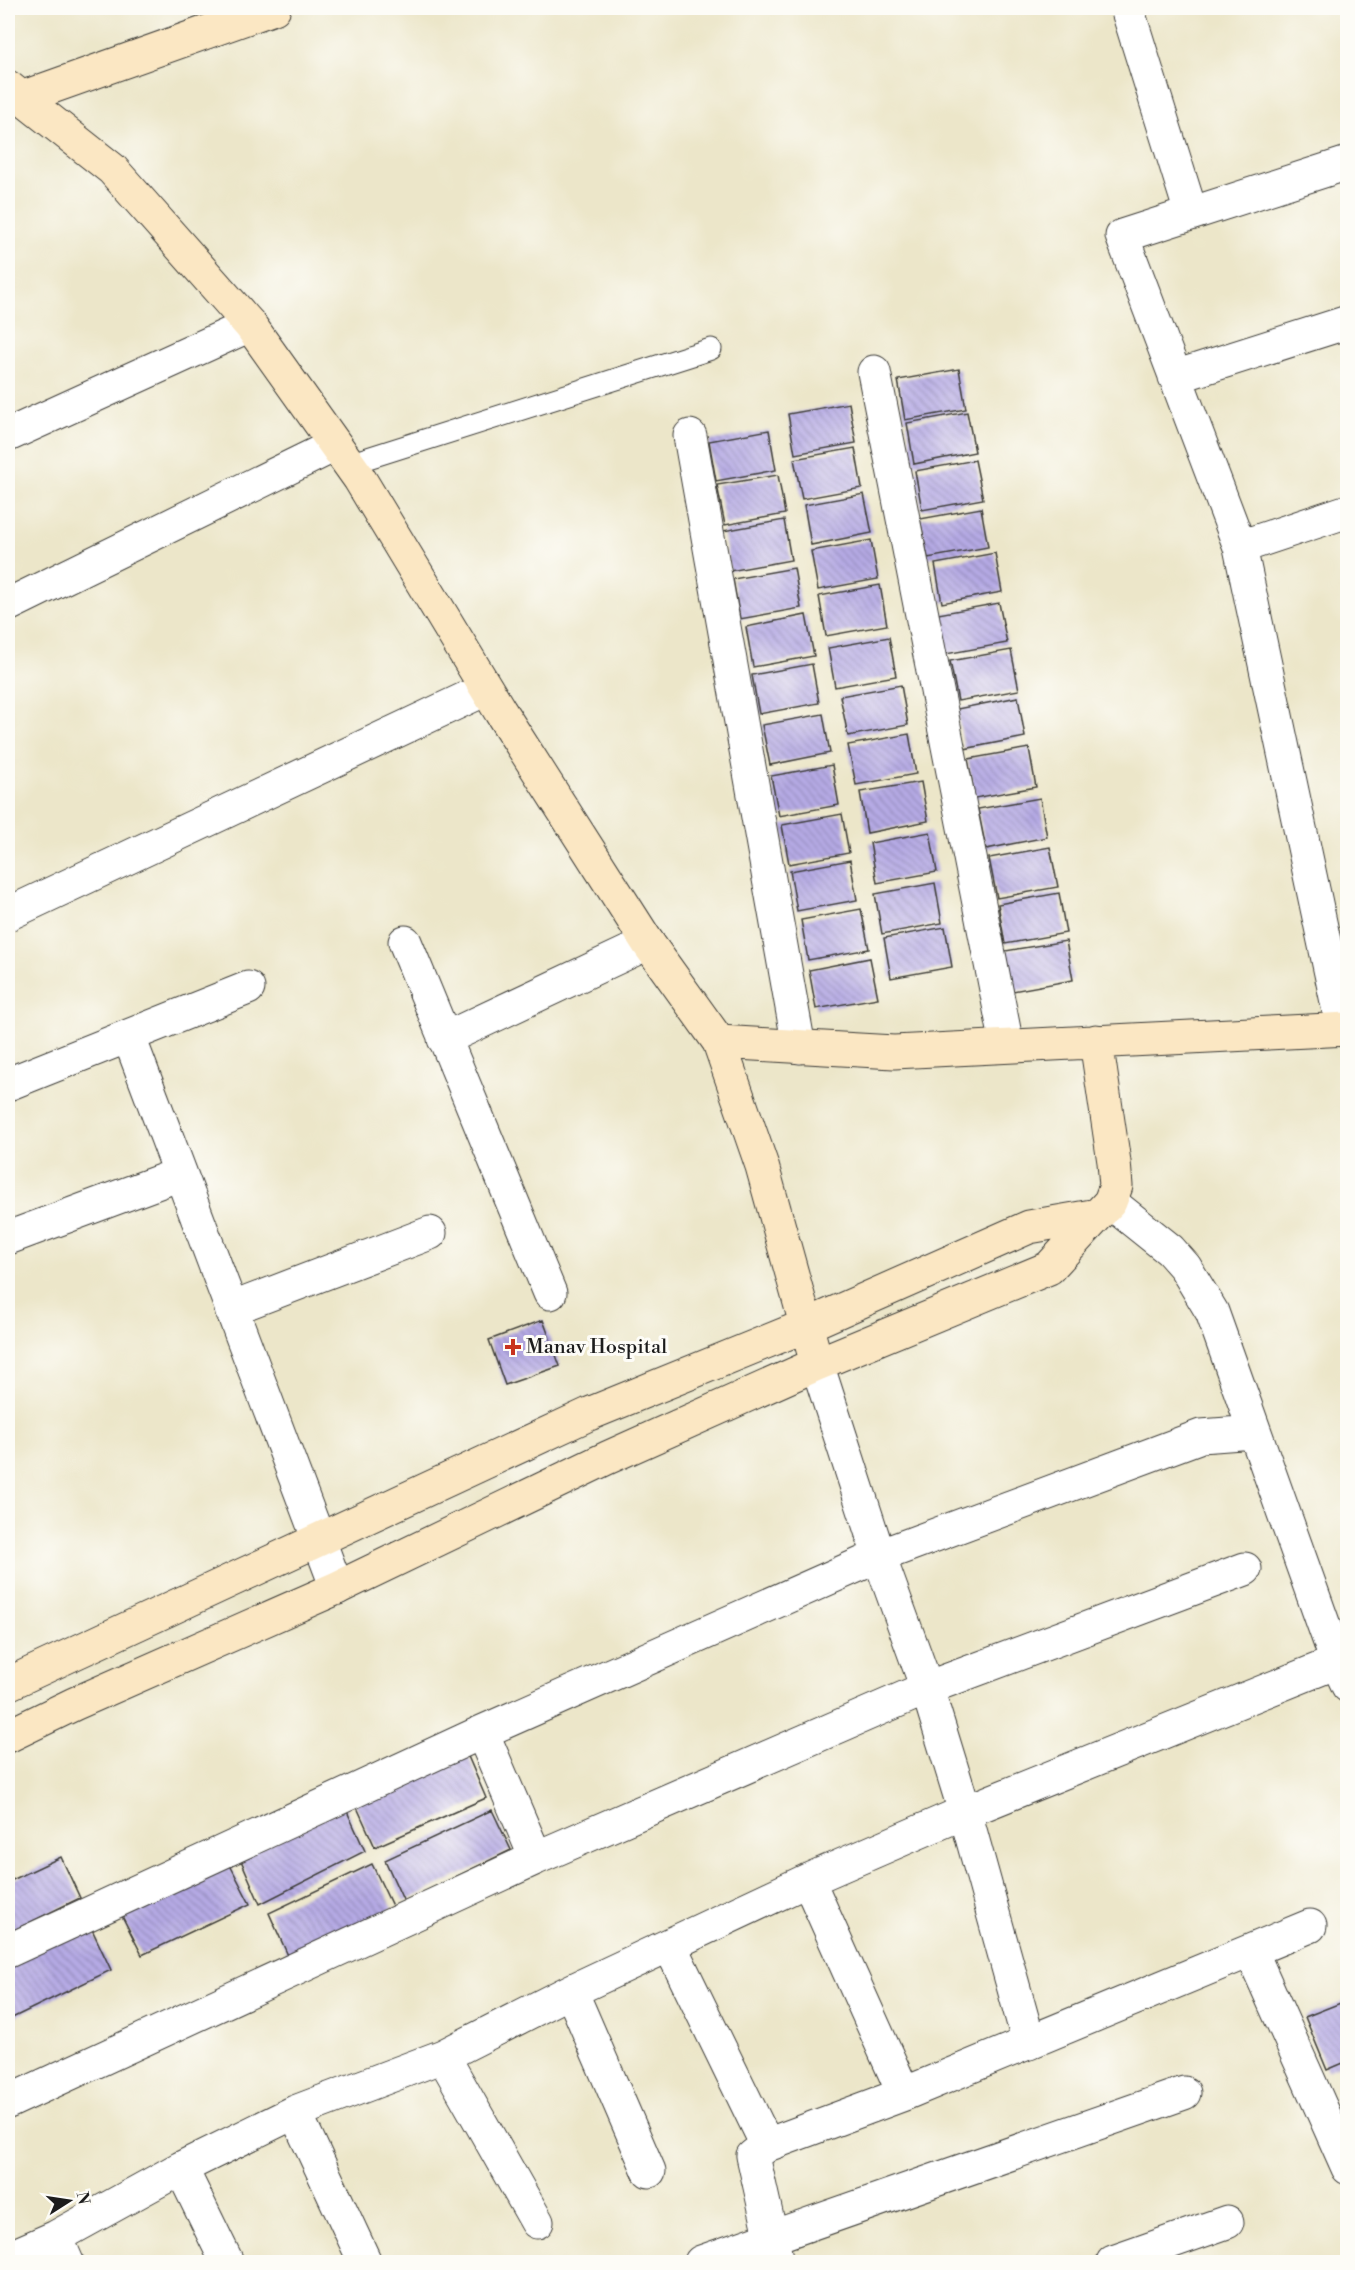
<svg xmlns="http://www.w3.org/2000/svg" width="1355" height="2270" viewBox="0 0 1355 2270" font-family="'Libre Bodoni',serif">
  <defs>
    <pattern id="building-back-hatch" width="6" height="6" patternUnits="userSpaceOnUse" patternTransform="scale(1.5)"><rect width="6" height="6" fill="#b6aae5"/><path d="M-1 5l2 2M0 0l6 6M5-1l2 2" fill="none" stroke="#938ab9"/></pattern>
  </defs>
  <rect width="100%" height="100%" fill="#fdfcf7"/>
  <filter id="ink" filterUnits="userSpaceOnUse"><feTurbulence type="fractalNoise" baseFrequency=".0167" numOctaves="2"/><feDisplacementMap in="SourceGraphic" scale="12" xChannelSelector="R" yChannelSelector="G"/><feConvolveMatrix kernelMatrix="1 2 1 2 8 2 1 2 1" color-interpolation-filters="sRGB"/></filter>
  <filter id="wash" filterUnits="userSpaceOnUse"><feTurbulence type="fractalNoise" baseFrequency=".008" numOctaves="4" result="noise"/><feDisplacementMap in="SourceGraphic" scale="24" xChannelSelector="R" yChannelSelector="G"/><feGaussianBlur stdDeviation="1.35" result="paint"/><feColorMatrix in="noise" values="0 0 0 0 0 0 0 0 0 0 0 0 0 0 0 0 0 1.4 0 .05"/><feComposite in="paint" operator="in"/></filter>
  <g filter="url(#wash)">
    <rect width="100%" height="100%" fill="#ece6c9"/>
    <g id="blocks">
      <!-- building -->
      <path fill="url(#building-back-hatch)" d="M959,369L966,409L905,420L898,380Z
        M849,403L856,443L795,454L788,414Z
        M967,412L975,452L914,464L907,423Z
        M769,430L776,470L716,481L709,441Z
        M855,448L862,488L802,499L794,459Z
        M975,460L983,499L922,510L915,471Z
        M778,475L785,514L725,525L717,485Z
        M864,494L872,533L811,545L804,505Z
        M981,508L988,547L928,558L920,519Z
        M784,520L791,560L730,571L723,531Z
        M871,540L878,579L818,590L811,551Z
        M995,553L1002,592L942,603L935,564Z
        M794,568L801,608L740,619L733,579Z
        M880,585L887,625L826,636L819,596Z
        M999,603L1007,643L946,654L938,614Z
        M806,615L814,656L753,667L746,627Z
        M889,637L896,676L835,687L828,648Z
        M1011,650L1019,690L958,701L950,661Z
        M812,664L819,703L759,714L752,675Z
        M901,685L908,725L848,736L840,696Z
        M1018,697L1025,737L964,749L957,709Z
        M823,714L830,753L770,765L762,725Z
        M909,734L916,774L856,785L848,745Z
        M1029,748L1036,787L975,798L968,759Z
        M832,765L839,805L779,816L771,776Z
        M921,782L928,821L867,833L860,792Z
        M1040,798L1047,837L986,849L978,809Z
        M842,814L849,853L789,864L782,825Z
        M930,832L937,872L877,883L870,843Z
        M1050,847L1058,887L997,898L989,858Z
        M850,860L857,900L797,911L790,871Z
        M935,883L942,923L882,934L875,894Z
        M1059,893L1066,933L1005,944L998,904Z
        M861,909L869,949L808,960L801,920Z
        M945,927L952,967L891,978L884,938Z
        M1066,941L1073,980L1013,991L1005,951Z
        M870,958L878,998L816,1009L809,970Z
        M543,1320L560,1366L505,1385L489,1340Z
        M467,1754L486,1798L375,1847L355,1803Z
        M345,1807L365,1851L260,1904L240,1858Z
        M492,1810L511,1850L404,1902L385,1860Z
        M61,1857L80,1898L8,1933V1882Z
        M372,1864L393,1908L290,1960L269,1913Z
        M230,1865L250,1904L142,1955L121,1914Z
        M89,1923L111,1970L8,2020V1962Z
        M1348,2000V2061L1327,2070L1305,2017Z"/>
    </g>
  </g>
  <g filter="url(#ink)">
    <use href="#blocks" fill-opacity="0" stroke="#3b3a36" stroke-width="1.5"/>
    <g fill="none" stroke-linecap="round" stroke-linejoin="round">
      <defs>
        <path id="lane" d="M349,464L711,349"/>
        <path id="street" d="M1127,8L1191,213
          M874,372L1007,1045
          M1175,377L1348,322
          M8,435L250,325
          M690,436L799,1047
          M1240,547L1348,511
          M8,605L335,445
          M8,914L486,689
          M405,942L550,1293
          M1343,1030L1240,547L1122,236L1348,163
          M129,1037L337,1588
          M444,1039L648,943
          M8,1084L248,988
          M1110,1202L1170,1250L1185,1267L1212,1312L1337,1662L1348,1686
          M8,1238L180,1174
          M231,1309L430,1233
          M817,1364L879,1556L927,1688L965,1812L1029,2043
          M482,1732L536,1858
          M808,1880L904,2094
          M670,1946L767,2145
          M8,1951L482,1732L879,1556L1201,1436L1254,1432
          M1251,1951L1348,2168
          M571,1991L649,2171
          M443,2056L537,2222
          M8,2102L536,1858L927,1688L1245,1569
          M295,2112L365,2262
          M181,2168L227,2262
          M56,2237L67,2262
          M8,2258L56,2237L181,2168L295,2112L443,2056L571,1991L808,1880L965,1812L1337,1662
          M701,2262L1184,2093
          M777,2262L753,2156L767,2145L904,2094L1310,1926
          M1113,2262L1227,2222"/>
        <path id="secondary" d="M8,87L112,169L250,325L359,478L500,711L648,943L719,1042L762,1166L817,1364
          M21,98L274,8
          M719,1042L894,1052L1348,1029
          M8,1684L589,1414L805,1326L1029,1227L1098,1215
          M8,1736L74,1704L337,1588L607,1458L817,1364L1049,1268L1110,1202L1116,1186L1114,1162L1096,1041"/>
      </defs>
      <!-- lane casing -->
      <use href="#lane" stroke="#3b3a36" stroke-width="23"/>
      <!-- street casing -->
      <use href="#street" stroke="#3b3a36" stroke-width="35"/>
      <!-- secondary casing -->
      <use href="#secondary" stroke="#3b3a36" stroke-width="35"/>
      <!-- lane -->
      <use href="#lane" stroke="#fff" stroke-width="21"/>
      <!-- street -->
      <use href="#street" stroke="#fff" stroke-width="33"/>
      <!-- secondary -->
      <use href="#secondary" stroke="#fbe7c3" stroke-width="33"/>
    </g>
  </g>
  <!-- markers -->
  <path fill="#c8321e" stroke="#fdfcf7" stroke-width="2" d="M510 1338h6v6h6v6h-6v6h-6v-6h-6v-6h6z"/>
  <g text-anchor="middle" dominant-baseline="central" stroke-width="6" stroke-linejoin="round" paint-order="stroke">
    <!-- poi labels -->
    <g font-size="20" fill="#1c1c1c" stroke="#fdfcf7" text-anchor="start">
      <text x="526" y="1347">Manav Hospital</text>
    </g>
  </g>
  <!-- margin -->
  <rect width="1355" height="2270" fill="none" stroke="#fdfcf7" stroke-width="30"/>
  <!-- north arrow -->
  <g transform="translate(69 2201) rotate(78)" stroke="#fdfcf7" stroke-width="4.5" paint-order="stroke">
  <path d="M0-4.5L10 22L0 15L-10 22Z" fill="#1c1c1c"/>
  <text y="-9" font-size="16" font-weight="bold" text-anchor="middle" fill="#1c1c1c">N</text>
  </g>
</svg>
